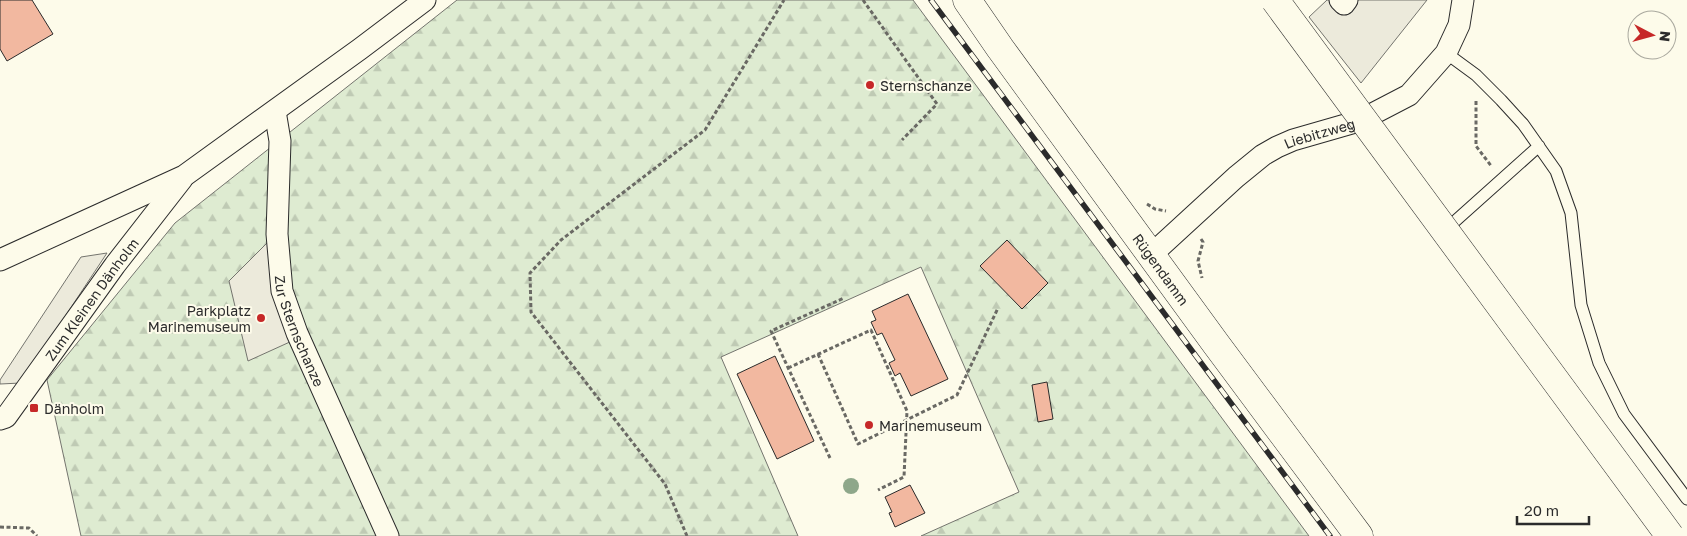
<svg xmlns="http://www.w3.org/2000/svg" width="1687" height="536" viewBox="0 0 1687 536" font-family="'Golos Text',sans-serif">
  <defs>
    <pattern id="forest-firs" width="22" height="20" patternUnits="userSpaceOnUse" patternTransform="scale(1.25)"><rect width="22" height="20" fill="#deebd1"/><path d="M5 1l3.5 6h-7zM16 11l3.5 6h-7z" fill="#bfcab4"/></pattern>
  </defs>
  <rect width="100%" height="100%" fill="#fdfbea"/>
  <!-- forest -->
  <path fill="url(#forest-firs)" stroke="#74746e" d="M457,0H913L1309,536H921L1019,492L921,267L721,357L798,536H81L47,380L175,223Z"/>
  <!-- parking -->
  <path fill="#eceadb" stroke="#74746e" d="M1327,0H1427L1361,83L1309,17Z
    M269,241L292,341L248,361L229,281Z
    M107,253L21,383L0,384V380L81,257Z"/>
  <!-- building -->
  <path fill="#f2b8a0" stroke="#2b2b2b" d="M0,0H32L53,34L7,61L0,49Z
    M1007,240L1048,283L1022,309L980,266Z
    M908,294L948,379L911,396L900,373L895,376L889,363L895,360L882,333L877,335L871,322L876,320L872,311Z
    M775,356L814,441L777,459L737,374Z
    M1047,382L1053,419L1038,422L1032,385Z
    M910,485L925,513L895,527L889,513L892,512L885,497Z"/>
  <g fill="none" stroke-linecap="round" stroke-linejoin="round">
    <defs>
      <path id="lane" d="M1446,53L1476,75L1501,100L1523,124L1556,171L1571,213L1581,305L1599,363L1624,414L1687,499
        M1453,223L1539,146"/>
      <g id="street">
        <path d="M1340,0L1344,4L1347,0"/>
        <path id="s1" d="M275,111L280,141L277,234L282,291L297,333L388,536"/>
        <path id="s2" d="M1151,255L1236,177L1263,155L1277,147L1293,140L1359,121L1409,95L1446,53L1459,25L1463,0"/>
        <path d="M0,260L184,176L360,49L425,0"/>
        <path id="s3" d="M0,419L6,417L115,265L182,179"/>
      </g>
      <g id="secondary">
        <path id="s4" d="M967,0L1000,48L1216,344L1359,536"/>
      </g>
    </defs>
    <!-- lane casing -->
    <use href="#lane" stroke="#2b2b2b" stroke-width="13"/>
    <!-- street casing -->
    <use href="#street" stroke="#2b2b2b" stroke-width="23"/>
    <!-- secondary casing -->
    <use href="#secondary" stroke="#2b2b2b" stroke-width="29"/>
    <!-- path -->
    <path stroke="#6a6964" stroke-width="3" stroke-dasharray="4 2.5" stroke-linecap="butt" d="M863,0L937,104L902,140
      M1476,101V146L1492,167
      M1147,204L1155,209L1166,211
      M1201,239L1203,242L1198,261L1202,278
      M818,354L858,444L957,395L998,308
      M788,368L871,330L907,411L904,477L878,490
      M830,458L771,331L844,298
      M0,527L29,528L37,536
      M687,536L665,484L531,312L530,273L561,240L705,130L784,0"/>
    <!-- lane -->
    <use href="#lane" stroke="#fdfbea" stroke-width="11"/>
    <!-- street -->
    <use href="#street" stroke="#fdfbea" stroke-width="21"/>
    <!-- secondary -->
    <use href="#secondary" stroke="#fdfbea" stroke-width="28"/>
    <defs>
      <path id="rail" d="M931,0L1330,536"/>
    </defs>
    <!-- rail casing -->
    <use href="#rail" stroke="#2b2b2b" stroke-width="5.5"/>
    <!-- rail -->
    <use href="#rail" stroke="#fdfbea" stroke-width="4" stroke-dasharray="11" stroke-linecap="butt"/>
    <defs>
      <path id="highway-bridge" d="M1275,0L1670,536"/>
    </defs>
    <!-- highway-bridge casing -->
    <use href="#highway-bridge" stroke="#2b2b2b" stroke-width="29" stroke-linecap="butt"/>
    <!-- highway-bridge -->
    <use href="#highway-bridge" stroke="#fdfbea" stroke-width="28"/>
  </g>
  <!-- trees -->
  <circle fill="#8ea78a" cx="851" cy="486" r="8"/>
  <!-- markers -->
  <g fill="#c62828" stroke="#fdfbea" stroke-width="2">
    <circle cx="870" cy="85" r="5"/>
    <circle cx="261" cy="318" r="5"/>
    <rect x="29" y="403" width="10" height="10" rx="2.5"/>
    <circle cx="869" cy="425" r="5"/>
  </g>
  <g text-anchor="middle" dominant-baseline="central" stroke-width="4" stroke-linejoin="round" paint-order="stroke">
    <!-- poi labels -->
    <g font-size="14" fill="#2b2b2b" stroke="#fdfbea" text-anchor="start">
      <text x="880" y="85">Sternschanze</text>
      <text x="251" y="310" text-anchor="end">Parkplatz<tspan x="251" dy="16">Marinemuseum</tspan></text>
      <text x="44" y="408">Dänholm</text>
      <text x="879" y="425">Marinemuseum</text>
    </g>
    <!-- street labels -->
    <g font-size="14" fill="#2b2b2b" stroke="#fdfbea">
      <text stroke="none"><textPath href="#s2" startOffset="211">Liebitzweg</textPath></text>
      <text stroke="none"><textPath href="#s4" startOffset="332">Rügendamm</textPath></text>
      <text stroke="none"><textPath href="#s3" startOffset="152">Zum Kleinen Dänholm</textPath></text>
      <text stroke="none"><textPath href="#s1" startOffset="224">Zur Sternschanze</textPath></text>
    </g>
  </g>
  <!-- north arrow -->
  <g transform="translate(1652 35) rotate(96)"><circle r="24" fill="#fdfbea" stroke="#a9a89e"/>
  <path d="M0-4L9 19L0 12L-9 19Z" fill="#c62828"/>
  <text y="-8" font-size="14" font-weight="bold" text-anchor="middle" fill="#2b2b2b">N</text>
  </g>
  <!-- scale -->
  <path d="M1517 516v8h72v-8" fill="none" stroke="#2b2b2b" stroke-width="2.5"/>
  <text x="1524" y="516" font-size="15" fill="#2b2b2b" stroke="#fdfbea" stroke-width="4" paint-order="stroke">20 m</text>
</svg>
